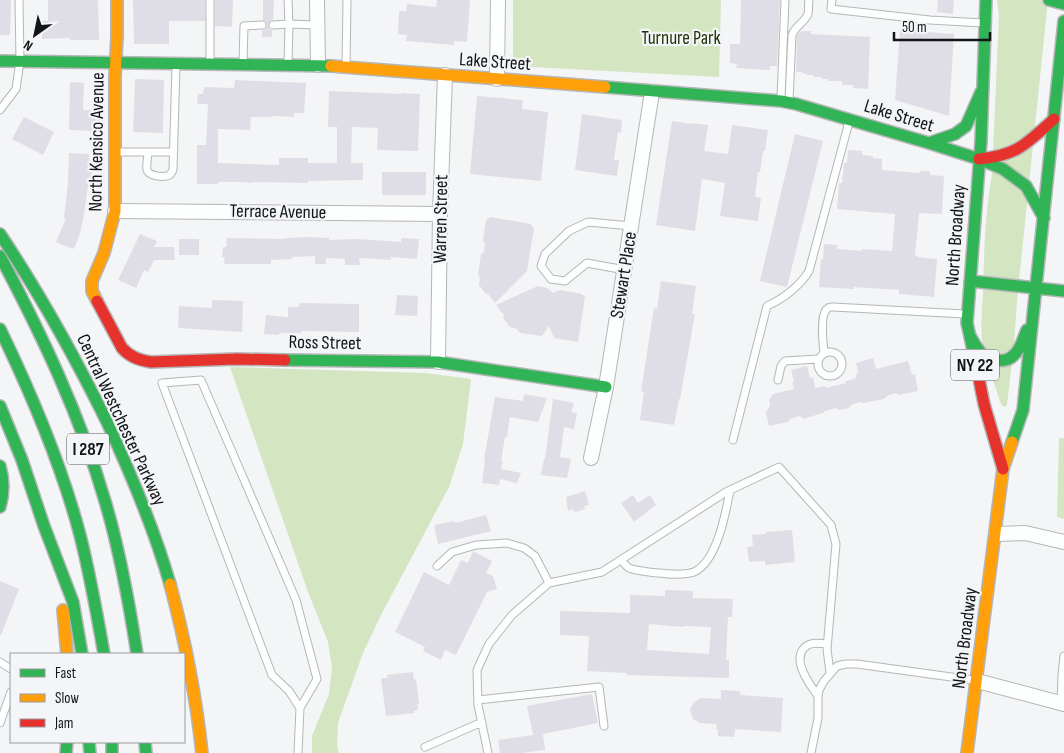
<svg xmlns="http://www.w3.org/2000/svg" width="1064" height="753" viewBox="0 0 1064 753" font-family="'Sofia Sans Condensed',sans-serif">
  <rect width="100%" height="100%" fill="#f4f5f7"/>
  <!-- green -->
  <path fill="#d3e6c1" d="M513,0H721L719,77L513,66Z
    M997,0H1048L1017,300L1014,344L1007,405L1004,407L1001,404C995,385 987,366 983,346C980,329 982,309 983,292C984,253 985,213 992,174L999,15Z
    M230,367L425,373L471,379L463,444L449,487L381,615L363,653L338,723L337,746L339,753H312V736L329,694L332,668L328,642L308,592Z
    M1059,438H1064V519L1057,517Z"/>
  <!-- building -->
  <path fill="#dfdee6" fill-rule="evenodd" d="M0,0H11L10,35H0Z
    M48,0H98L99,40H70V38L42,39V21H48Z
    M133,0H205V21H169V44H134Z
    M215,0H233L232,27L215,26Z
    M263,0H274L273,20L270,21L268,25L269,28L272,30V37H262V30L265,29L267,25L266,22L263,20Z
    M437,0H470L467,42L454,41V45L406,41L407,35L398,34L399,11H406L407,4L436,7Z
    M741,0H780L777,66H770V70L736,68L737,64L730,63V44H740Z
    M938,0H954L953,14L937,12Z
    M900,30L954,34L949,116L895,100Z
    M801,31H811V34L870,37L868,89L853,88V85H842V81H828V79H822V77H814V75H807V74L801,73L802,72H796L797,36Z
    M135,79L164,80L163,133L133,132Z
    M235,80L306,83L304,113H294V117L272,116V117H251L250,130L218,129V163L279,165V158H308V163H337V127H328L329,91L402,94V93L420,94L418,151L377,150L378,128L352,127L351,163H363V180L308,181V183L253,182V183L240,182H218V184H197V145H206L208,104H197L198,94H203L204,87L234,88Z
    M70,82L84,83L83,110H100L99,131L69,130Z
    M477,96L523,100L522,109L548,112L541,181L470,174Z
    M582,114L622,120L621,133L618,132L614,160H619L617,176L575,170Z
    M24,117L54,132L43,155L12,139Z
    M672,121L692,124V123L708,125L704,151L728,154L732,125L768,130L765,151H763L760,172H758L755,197L761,198L758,221L720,216L725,183L702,179L695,231L656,225Z
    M795,134L823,141L787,287L760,281Z
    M848,150L862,151V155L873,156V158L882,159V170L920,173V171H930V175L944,176L942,214L919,213L915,255L917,256V257L937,259L934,297L899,294V290L854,287V289L819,287L821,259H823L824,244L837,245V249L862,251V249L892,251L895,214L837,209L839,183H842L844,163H847Z
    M69,153L89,154V172H92V185H88L84,215L80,233L75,247H74L73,249L56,242L66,218H64L68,184Z
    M382,172H426V195H382Z
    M490,217L531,224L534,229L527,271L495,303L489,295L485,293L479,285L480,278L478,275L481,254L484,252L485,243L483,240L486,220Z
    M140,234L157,241L154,247H174L175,260H154L148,272L144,270L136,288L118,280Z
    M311,237L329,238V240L358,239L401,242V238L419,239L417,259L391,257V260L359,258L360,265H345V259L326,258V264H315V256L292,257V259L271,260V264H224L225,257H222L223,247H226L227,238L285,239V238Z
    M179,239H199V255H179Z
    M661,281L696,286L692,314H695L680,399H679L674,425L640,420L644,392L641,391L654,308L657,309Z
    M538,286L547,288L553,293L560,290L582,294L585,297L578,342L554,338L549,326L542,336L520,333L517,329L510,327L503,318L504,315L496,305Z
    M397,295L418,296L417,316L395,315Z
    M212,300L243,301L242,332L178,328L179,306L212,308Z
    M299,303L359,304V332L301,331V333H279V335L264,334L266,315L288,317V307H299Z
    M873,358L876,369L908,361L912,375L915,374L918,391L899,395L896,393L887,396L884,399L863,403L860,402L851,405L849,408L839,410L836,408L825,411L823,413L803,419L800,416L790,419L788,422L769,426L766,413L770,405L769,400L773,394L794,389L792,383L794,382L791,370L807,366L810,378L813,377L815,388L825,386L826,388L846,383L845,381L855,379L858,371L856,363Z
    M524,394L547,398L538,422L510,417L507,437H505L501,461H503L501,469L521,473L517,483L500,479L499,485L482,483L485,460L484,459L495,397L523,401Z
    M553,399L574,403L571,412L577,413L574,429L564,427L560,457L571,459L567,478L541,475L544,459H545Z
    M585,491L589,505L584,506L585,509L579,511L574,512L573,509L568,511L566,497Z
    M633,495L638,503L650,495L656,505L634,522L621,503Z
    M486,515L491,531L438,544L434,525L454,521L455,523Z
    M792,530L795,562L765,565V561L749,562L747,547L753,546L752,535L766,534V532Z
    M473,551L492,561L486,573L493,576L497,589L487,592L456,655L445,650L441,660L423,651L425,647L395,632L424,572L449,585L461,560L468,563Z
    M0,581L19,589L1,635H0Z
    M665,590L693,591V598L733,599L732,617H728L726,660H729V678L627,675V673L587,671L589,636L560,635V611L630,613V595L665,596ZM649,624L683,627V626L711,627L709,654L647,650Z
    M413,672L414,680L416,679L419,704H417L418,710L414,711V713L386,716L381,678H387V675Z
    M721,690L739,691L741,695L783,698L781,732L735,729L734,737L718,736V729H716L717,724L700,723L693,719L690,709L694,702L701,698L721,699Z
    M592,694L598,723L543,734L545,750L521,753H500L498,740L533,735L527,706Z"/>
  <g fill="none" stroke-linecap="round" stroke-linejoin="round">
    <defs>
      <path id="lane" d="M210,0V63
        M288,0L289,24L317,25
        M832,0L831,9L930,20L983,23
        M273,25L289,24L288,64
        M243,63L244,26L262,25
        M346,67L347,0
        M781,98L785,0
        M789,100L792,35C795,26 805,22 808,14C809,10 808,4 809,0
        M0,110L16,89L20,61L19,0
        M116,152H173
        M148,152C148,157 146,165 147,170C149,176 161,177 167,176C171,175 171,173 173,170L176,66
        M625,270L587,263L565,281L551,279L541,266L545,254L569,231L588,222L631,226
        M818 364a12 12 0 1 1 24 0a12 12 0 1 1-24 0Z
        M824,353C823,343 820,317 826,310C829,307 829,307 833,307L965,314
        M778,380L781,366L785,361L818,359
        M733,440L767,306C783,299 800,286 809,271L849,122
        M621,560C623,562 626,566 629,568C634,570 653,573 659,573C668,574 686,575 694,572C717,562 726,512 730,490
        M437,566L452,552L476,545L507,543L524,548L535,556L549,583
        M0,662L11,669
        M818,696C810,685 792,661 804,648C805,647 809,644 811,644C815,642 822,644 827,644
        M478,700L599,687L604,726
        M1061,703L1062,675L1064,656
        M0,723L11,692
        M425,747L482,722
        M298,753L300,708L317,679L296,600L201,380L162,383L272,675L289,691L300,708
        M488,753L478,705L477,670L489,644L512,615L549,583L602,572L726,492L779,467L831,525L836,544L827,649L830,673
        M811,753L818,718V696L819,690L824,681L837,666L846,664H857L973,680"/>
      <path id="street" d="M317,0L318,65
        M497,79L498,0
        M115,211L440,214
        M438,362L440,214L445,75
        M591,458L606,387L652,92
        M996,534L1025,533L1064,542
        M977,681L1064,704"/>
      <path id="fast" d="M1049,0L1064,4
        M0,61L331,66
        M605,87L781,101L796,104L929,143L979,159L1003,169L1026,186L1044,218
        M929,143L955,134L966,126L981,92
        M0,234C40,294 75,357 107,422C131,474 154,528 170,584
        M0,256C42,335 80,415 105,501C120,551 129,602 137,654
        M970,281L1064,291
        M0,329C32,395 61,463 80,535C90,574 97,614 104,654
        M970,336C973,342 977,348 981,353C989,361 1006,364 1014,355C1021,349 1023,338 1027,330
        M285,360L438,362L606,387
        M976,364L967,323L981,141L986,0
        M0,406L22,460L44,526L73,602L82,654
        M1012,442L1023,410L1064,21
        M0,466C4,480 4,493 0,507
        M89,742L90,753
        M112,742V753
        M145,742L146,753
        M66,753L67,742"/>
      <path id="slow" d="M331,66L605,87
        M97,301L92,291V281L104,253L115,211V77L117,36V0
        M170,584C185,640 196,696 202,753
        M63,610L67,654
        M967,753L1003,469L1012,442"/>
      <path id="jam" d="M979,159C1018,155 1026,144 1054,119
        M97,301L122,348C130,357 139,360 151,362L237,359L285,360
        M976,364L984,404L1003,469"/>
    </defs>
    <!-- lane casing -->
    <use href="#lane" stroke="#b5b6b7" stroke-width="9"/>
    <!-- street casing -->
    <use href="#street" stroke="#b5b6b7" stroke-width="16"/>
    <!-- fast casing -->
    <use href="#fast" stroke="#b5b6b7" stroke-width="14"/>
    <!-- slow casing -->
    <use href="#slow" stroke="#b5b6b7" stroke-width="14"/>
    <!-- jam casing -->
    <use href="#jam" stroke="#b5b6b7" stroke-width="14"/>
    <!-- lane -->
    <use href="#lane" stroke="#fdfefe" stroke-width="7"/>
    <!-- street -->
    <use href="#street" stroke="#fdfefe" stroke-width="14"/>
    <!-- fast -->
    <use href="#fast" stroke="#30b455" stroke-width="11"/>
    <!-- slow -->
    <use href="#slow" stroke="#ff9f0a" stroke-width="11"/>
    <!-- jam -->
    <use href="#jam" stroke="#e5322d" stroke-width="11"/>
  </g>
  <g text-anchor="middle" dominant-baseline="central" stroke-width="4.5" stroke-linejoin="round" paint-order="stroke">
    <!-- shield labels -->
    <g fill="#f3f5f8" stroke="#565859" stroke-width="1">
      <rect x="951" y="349.5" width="48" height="31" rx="4"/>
      <rect x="67" y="433.5" width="42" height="31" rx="4"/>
    </g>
    <g font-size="18" font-weight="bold" fill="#131415">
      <text x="975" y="365">NY 22</text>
      <text x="88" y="449">I 287</text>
    </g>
    <!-- park labels -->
    <g font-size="19" fill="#1f3200" stroke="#f3f5f8">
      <text x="681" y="38">Turnure Park</text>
    </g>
    <!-- street labels -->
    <g font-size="19" fill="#131415" stroke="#f3f5f8">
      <text transform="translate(495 62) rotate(4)">Lake Street</text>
      <text transform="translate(899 116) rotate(17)">Lake Street</text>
      <text transform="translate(97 142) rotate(-89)">North Kensico Avenue</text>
      <text transform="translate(278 212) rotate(1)">Terrace Avenue</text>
      <text transform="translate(441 219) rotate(-89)">Warren Street</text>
      <text transform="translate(956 235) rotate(-86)">North Broadway</text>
      <text transform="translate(624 275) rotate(-81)">Stewart Place</text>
      <text transform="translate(325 343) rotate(1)">Ross Street</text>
      <text transform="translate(121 420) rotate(65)">Central Westchester Parkway</text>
      <text transform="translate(965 638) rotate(-83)">North Broadway</text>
    </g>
  </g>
  <!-- legend -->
  <rect x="10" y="653" width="175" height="90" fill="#f3f5f8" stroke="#999b9d"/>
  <rect x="20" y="669" width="25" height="8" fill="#30b455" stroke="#999b9d"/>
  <text x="55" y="678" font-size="15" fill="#131415">Fast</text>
  <rect x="20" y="694" width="25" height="8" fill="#ff9f0a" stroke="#999b9d"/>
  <text x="55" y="703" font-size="15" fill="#131415">Slow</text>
  <rect x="20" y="719" width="25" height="8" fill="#e5322d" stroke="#999b9d"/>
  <text x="55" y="728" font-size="15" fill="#131415">Jam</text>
  <!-- north arrow -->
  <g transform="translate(35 35) rotate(213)" stroke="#f3f5f8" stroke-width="4" paint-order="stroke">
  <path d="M0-4L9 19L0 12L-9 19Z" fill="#131415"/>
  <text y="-8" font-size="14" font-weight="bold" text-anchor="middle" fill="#131415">N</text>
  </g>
  <!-- scale -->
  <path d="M894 32v8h96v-8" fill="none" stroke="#131415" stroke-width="2.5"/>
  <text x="902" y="32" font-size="15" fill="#131415" stroke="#f3f5f8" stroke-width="4" paint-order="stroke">50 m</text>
</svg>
